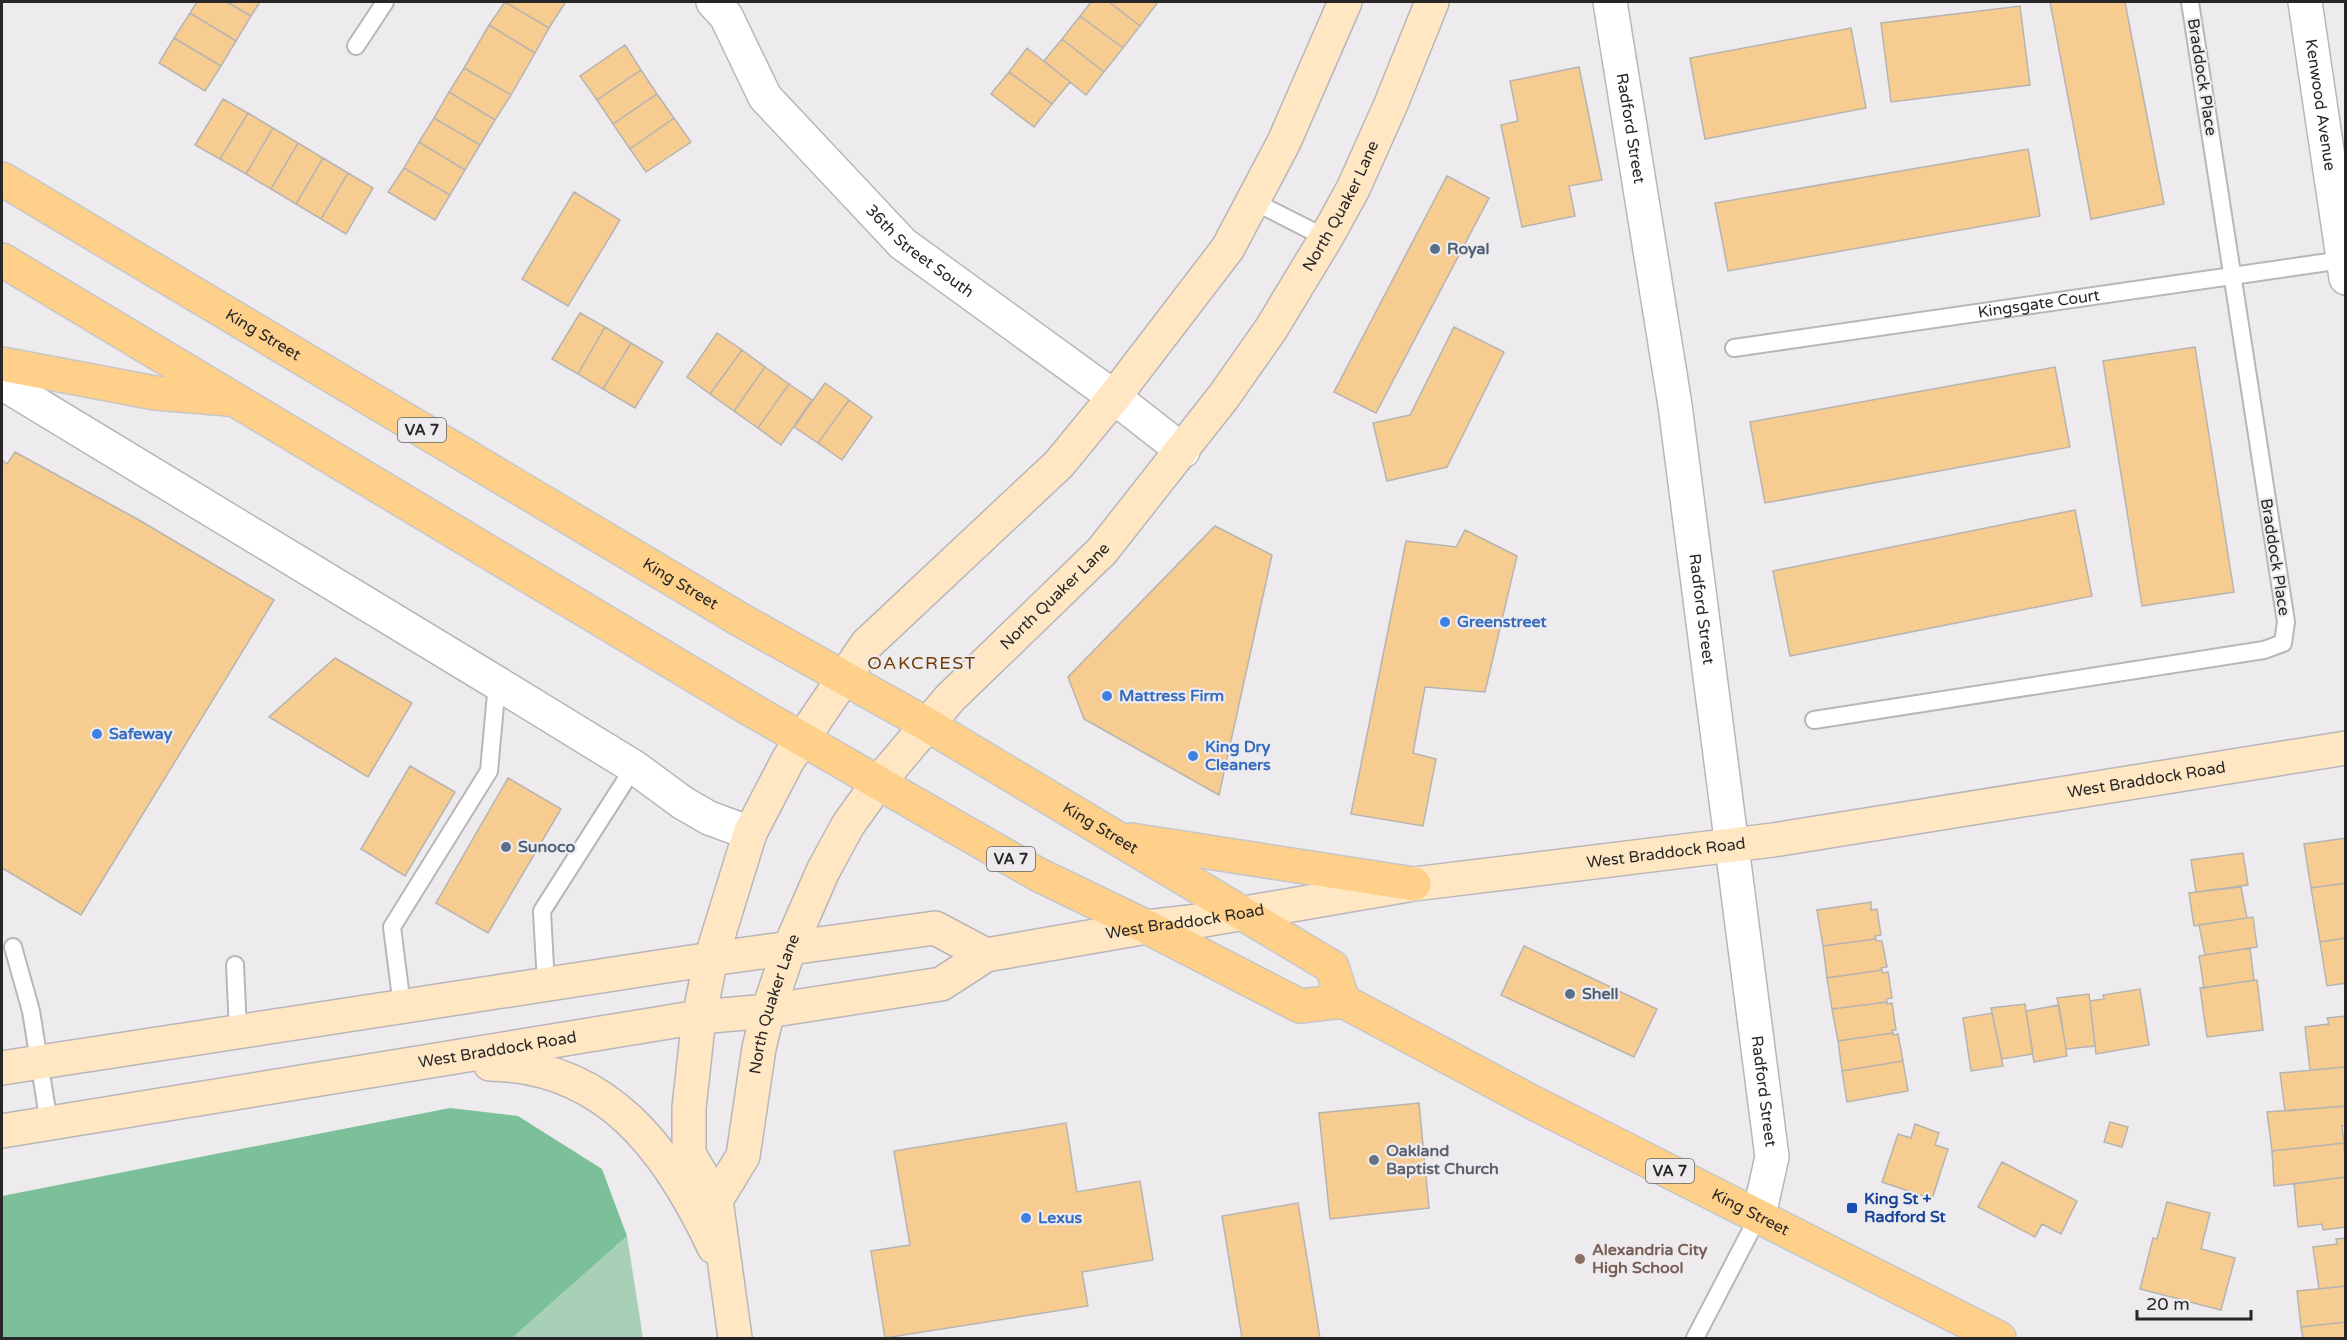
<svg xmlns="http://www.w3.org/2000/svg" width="2347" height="1340" viewBox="0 0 2347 1340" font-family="'Varela Round',sans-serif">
  <rect width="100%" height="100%" fill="#edebee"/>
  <!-- green -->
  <path fill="#a7d0b6" d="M627,1236L643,1338H512Z"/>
  <!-- forest -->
  <path fill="#7cc099" d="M450,1108L518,1116L602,1169L627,1236L512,1338H2V1196Z"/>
  <!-- building -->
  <path fill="#f7cc90" stroke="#b6b4b1" stroke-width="1.5" d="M197,2H227L251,16L236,41L190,13Z
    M227,2H260L251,16Z
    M505,2H563L565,3L549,28Z
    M505,2L549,28L535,53L489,25Z
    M1091,2H1109L1140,26L1123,48L1080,16Z
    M1109,2H1158L1140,26Z
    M2050,2H2125L2164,204L2091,219Z
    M2020,6L2030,85L1891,102L1881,23Z
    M190,13L236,41L221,66L174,38Z
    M1080,16L1123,48L1104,72L1062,39Z
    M489,25L535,53L511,95L464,68Z
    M1851,28L1866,108L1705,139L1690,58Z
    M174,38L221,66L205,91L159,63Z
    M1062,39L1104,72L1086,95L1044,61Z
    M625,45L641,70L597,100L580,76Z
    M1027,48L1070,82L1052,104L1009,72Z
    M1579,67L1602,180L1569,186L1575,216L1522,227L1501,125L1518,121L1510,81Z
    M464,68L511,95L495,120L449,92Z
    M641,70L657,94L613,124L597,100Z
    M1009,72L1052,104L1034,127L991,94Z
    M449,92L495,120L480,145L434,118Z
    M657,94L674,118L630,149L613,124Z
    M223,99L248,113L220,159L195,145Z
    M248,113L273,128L246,174L220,159Z
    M434,118L480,145L465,170L419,142Z
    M674,118L691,142L646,172L630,149Z
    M273,128L298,143L271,189L246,174Z
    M419,142L465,170L450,195L404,168Z
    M298,143L323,158L296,204L271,189Z
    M2028,149L2040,216L1728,271L1715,203Z
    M323,158L348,173L321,219L296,204Z
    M404,168L450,195L435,220L388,192Z
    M348,173L373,188L346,234L321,219Z
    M1447,176L1489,198L1376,413L1334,392Z
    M574,192L620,220L568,306L522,279Z
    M580,313L605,327L578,374L552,359Z
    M605,327L631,343L603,389L578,374Z
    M1454,327L1504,352L1447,467L1387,481L1373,423L1410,415Z
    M717,333L742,350L710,394L687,377Z
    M631,343L663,362L635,408L603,389Z
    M2195,347L2234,592L2142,606L2103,361Z
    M742,350L765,367L734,411L710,394Z
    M765,367L789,384L758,428L734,411Z
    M2055,367L2070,447L1765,503L1750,422Z
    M825,383L849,400L818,443L794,427Z
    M789,384L812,400L781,445L758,428Z
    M849,400L872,417L842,460L818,443Z
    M15,452L139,520L274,600L81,915L2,868V460L7,464Z
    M2075,510L2092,596L1790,656L1773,571Z
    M1215,526L1272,555L1219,795L1084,719L1068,677Z
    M1465,530L1517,556L1485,692L1425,687L1413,753L1436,759L1423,826L1351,814L1406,541L1456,547Z
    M335,658L412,703L368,777L269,717Z
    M410,766L455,792L405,876L361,849Z
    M508,778L561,809L488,933L436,903Z
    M2346,838V883L2311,888L2304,844Z
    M2243,853L2248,885L2196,892L2191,860Z
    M2346,883V938L2320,942L2311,888Z
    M2241,887L2247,918L2194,926L2189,893Z
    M1871,902V910L1877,909L1881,935L1875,936L1876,939L1823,946L1817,910Z
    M2253,917L2257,947L2205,955L2199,925Z
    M2346,938V983L2327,986L2320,942Z
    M1876,939L1877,941H1882L1887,967L1881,968L1882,970L1827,978L1823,946Z
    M1524,946L1657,1009L1634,1057L1501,995Z
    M2250,948L2254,980L2204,988L2199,956Z
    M1882,970L1883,973L1888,972L1892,998L1886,999L1887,1002L1832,1009L1827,978Z
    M2257,980L2263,1030L2207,1037L2200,988Z
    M2140,989L2149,1045L2096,1054L2090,1001L2104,999L2103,995Z
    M2089,994L2095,1046L2066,1049L2057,998Z
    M1887,1002V1004L1892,1003L1896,1030H1892L1893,1033L1838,1041L1832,1009Z
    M2025,1004L2033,1054L2002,1059L1991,1008Z
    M2059,1005L2067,1056L2034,1062L2026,1011Z
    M1992,1013L2003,1066L1971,1071L1963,1018Z
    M2346,1016V1067L2310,1070L2305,1027L2329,1024L2327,1018Z
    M1893,1033V1035L1898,1034L1903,1061L1842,1071L1838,1041Z
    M1903,1061L1908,1091L1847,1102L1842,1071Z
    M2346,1067V1106L2285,1111L2280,1073Z
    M1419,1103L1429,1208L1330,1219L1319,1113Z
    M2346,1106V1126H2342L2344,1143L2272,1151L2267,1112Z
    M2110,1122L2128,1127L2122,1147L2104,1142Z
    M1066,1123L1077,1192L1140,1181L1153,1260L1082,1272L1088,1306L885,1338L871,1251L910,1245L894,1151Z
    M1915,1124L1939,1133L1935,1145L1948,1149L1932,1199L1882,1182L1898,1134L1911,1138Z
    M2344,1143L2346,1177L2274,1186L2272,1151Z
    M2002,1162L2077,1201L2061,1234L2042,1224L2035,1237L1978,1207Z
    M2346,1177V1227L2323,1230L2322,1224L2298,1227L2294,1184Z
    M2167,1202L2210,1213L2201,1249L2235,1258L2221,1310L2140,1289L2153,1238L2157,1239Z
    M1298,1203L1320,1338H1242L1222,1216Z
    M2346,1238V1286L2319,1289L2313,1247L2337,1244L2336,1239Z
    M2346,1286V1322L2301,1327L2297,1291Z
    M2346,1322V1338H2303L2301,1327Z"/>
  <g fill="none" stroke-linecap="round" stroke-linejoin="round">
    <defs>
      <g id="service">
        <path d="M356,46L385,2"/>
        <path d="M1253,201L1326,238"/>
        <path id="s1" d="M1734,348L2342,260"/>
        <path d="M1814,720L2264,650L2283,643L2286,622L2190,2"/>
        <path d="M13,947L31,1011L49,1123"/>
        <path d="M235,965L238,1030"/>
        <path d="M546,985L542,911L634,767"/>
        <path d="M402,1006L392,927L489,771L497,683"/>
        <path d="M1695,1338L1759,1215"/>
      </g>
      <g id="minor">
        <path id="s2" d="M713,2L726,16L765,97L903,244L1114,397L1183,451"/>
        <path id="s3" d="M1610,2L1675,405L1772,1157L1759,1215"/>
        <path id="s4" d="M2305,2L2346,278"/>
        <path d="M2,383L497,683L634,767L683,803L709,818L750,833"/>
      </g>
      <g id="secondary">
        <path d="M490,1064C607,1066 668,1149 714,1247"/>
        <path d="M2,1068L711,959L935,928L986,955"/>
        <path id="s5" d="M2,1131L699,1017L768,1011L941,984L986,955L1147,927L1198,921L1414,884L1773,840L2346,748"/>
        <path id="s6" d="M716,1200L743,1156L759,1048L768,1011L789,949L823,871L848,825L878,783L950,698L1102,551L1224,396L1271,329L1326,238L1353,189L1391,104L1432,2"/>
        <path d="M735,1338L716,1200L689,1154V1108L699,1017L711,959L750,833L788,760L867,644L1059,464L1114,397L1228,248L1284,142L1345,2"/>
      </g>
      <g id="primary">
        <path id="s7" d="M2,179L739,619L928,725L1332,967L1343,1001"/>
        <path id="s8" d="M2,260L750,709L1039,875L1147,927L1300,1006L1343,1001L1528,1100L1999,1338"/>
        <path d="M2,364L155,393L228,399"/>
        <path d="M1131,840L1414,884"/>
      </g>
    </defs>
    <!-- service casing -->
    <use href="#service" stroke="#b8b6ba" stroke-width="20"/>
    <!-- minor casing -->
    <use href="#minor" stroke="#b8b6ba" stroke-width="36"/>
    <!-- secondary casing -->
    <use href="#secondary" stroke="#b8b6ba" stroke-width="36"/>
    <!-- primary casing -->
    <use href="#primary" stroke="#c7c7c7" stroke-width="36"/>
    <!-- service -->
    <use href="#service" stroke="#fff" stroke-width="16"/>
    <!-- minor -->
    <use href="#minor" stroke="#fff" stroke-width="33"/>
    <!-- secondary -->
    <use href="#secondary" stroke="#ffe7c4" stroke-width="33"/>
    <!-- primary -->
    <use href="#primary" stroke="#fed089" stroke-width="33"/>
  </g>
  <!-- markers -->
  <g fill="#5c6f8a" stroke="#edebee" stroke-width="2">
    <circle cx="1435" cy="249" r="6"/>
    <circle cx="506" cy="847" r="6"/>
    <circle cx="1570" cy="994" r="6"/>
  </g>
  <g fill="#3f7fe0" stroke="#edebee" stroke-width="2">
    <circle cx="1445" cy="622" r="6"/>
    <circle cx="1107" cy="696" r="6"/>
    <circle cx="97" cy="734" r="6"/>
    <circle cx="1193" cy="756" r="6"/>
    <circle cx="1026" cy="1218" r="6"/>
  </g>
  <circle fill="#6b7280" stroke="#edebee" stroke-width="2" cx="1374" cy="1160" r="6"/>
  <rect fill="#1a4fb4" stroke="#edebee" stroke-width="2" x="1846" y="1202" width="12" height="12" rx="3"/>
  <circle fill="#8d6e63" stroke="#edebee" stroke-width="2" cx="1580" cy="1259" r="6"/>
  <g text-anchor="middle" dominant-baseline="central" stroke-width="4.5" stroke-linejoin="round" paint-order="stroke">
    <!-- shield labels -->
    <g fill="#edebee" stroke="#636263" stroke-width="1.5">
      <rect x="398" y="418" width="48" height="24" rx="4.5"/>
      <rect x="987" y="847" width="48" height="24" rx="4.5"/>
      <rect x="1646" y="1159" width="48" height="24" rx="4.5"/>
    </g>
    <g font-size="15" font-weight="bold" fill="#282728">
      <text x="422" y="430">VA 7</text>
      <text x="1011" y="859">VA 7</text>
      <text x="1670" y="1171">VA 7</text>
    </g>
    <!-- street labels -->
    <g font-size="16" fill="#282728" stroke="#edebee">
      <text transform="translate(2202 77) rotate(81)">Braddock Place</text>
      <text stroke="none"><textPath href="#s4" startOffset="104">Kenwood Avenue</textPath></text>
      <text stroke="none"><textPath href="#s3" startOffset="128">Radford Street</textPath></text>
      <text stroke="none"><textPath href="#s6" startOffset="1197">North Quaker Lane</textPath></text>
      <text stroke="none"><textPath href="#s2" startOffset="328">36th Street South</textPath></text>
      <text stroke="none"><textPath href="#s1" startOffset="308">Kingsgate Court</textPath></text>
      <text stroke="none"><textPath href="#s7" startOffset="304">King Street</textPath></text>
      <text transform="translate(2275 557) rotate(81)">Braddock Place</text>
      <text stroke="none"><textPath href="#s7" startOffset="790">King Street</textPath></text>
      <text stroke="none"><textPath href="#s6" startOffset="711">North Quaker Lane</textPath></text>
      <text stroke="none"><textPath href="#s3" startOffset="614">Radford Street</textPath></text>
      <text stroke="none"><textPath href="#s5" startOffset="2178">West Braddock Road</textPath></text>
      <text stroke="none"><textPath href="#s7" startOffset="1276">King Street</textPath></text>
      <text stroke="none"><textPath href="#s5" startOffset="1692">West Braddock Road</textPath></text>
      <text stroke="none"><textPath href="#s5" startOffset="1206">West Braddock Road</textPath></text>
      <text stroke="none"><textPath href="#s6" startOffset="207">North Quaker Lane</textPath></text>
      <text stroke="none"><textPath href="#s5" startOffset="502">West Braddock Road</textPath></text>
      <text stroke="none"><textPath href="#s3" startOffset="1100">Radford Street</textPath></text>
      <text stroke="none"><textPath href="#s8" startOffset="2000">King Street</textPath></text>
    </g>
    <!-- service labels -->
    <g font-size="16" font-weight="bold" fill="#4e5e75" stroke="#edebee" text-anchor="start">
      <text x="1447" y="249">Royal</text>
      <text x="518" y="847">Sunoco</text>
      <text x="1582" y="994">Shell</text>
    </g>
    <!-- shop labels -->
    <g font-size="16" font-weight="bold" fill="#366cbe" stroke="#edebee" text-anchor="start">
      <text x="1457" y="622">Greenstreet</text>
      <text x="1119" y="696">Mattress Firm</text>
      <text x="109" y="734">Safeway</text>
      <text x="1205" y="747">King Dry<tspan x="1205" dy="18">Cleaners</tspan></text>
      <text x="1038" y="1218">Lexus</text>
    </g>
    <!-- worship labels -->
    <g font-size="16" font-weight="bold" fill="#5b616d" stroke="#edebee" text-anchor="start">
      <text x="1386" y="1151">Oakland<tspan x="1386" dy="18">Baptist Church</tspan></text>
    </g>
    <!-- transit labels -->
    <g font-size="16" font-weight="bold" fill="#164399" stroke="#edebee" text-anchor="start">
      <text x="1864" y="1199">King St +<tspan x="1864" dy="18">Radford St</tspan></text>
    </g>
    <!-- education labels -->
    <g font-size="16" font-weight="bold" fill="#785e54" stroke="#edebee" text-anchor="start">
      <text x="1592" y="1250">Alexandria City<tspan x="1592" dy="18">High School</tspan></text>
    </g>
    <!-- neighbourhood labels -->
    <g font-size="18" letter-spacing="1.5" fill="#733b00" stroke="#edebee">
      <text x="922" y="663">OAKCREST</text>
    </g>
  </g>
  <!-- border -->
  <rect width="2347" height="1340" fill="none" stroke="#282728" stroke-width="6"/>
  <!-- scale -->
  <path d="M2137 1310v9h114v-9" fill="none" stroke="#282728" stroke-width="3"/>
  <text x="2146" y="1310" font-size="18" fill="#282728" stroke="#edebee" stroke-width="4.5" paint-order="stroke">20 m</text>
</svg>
